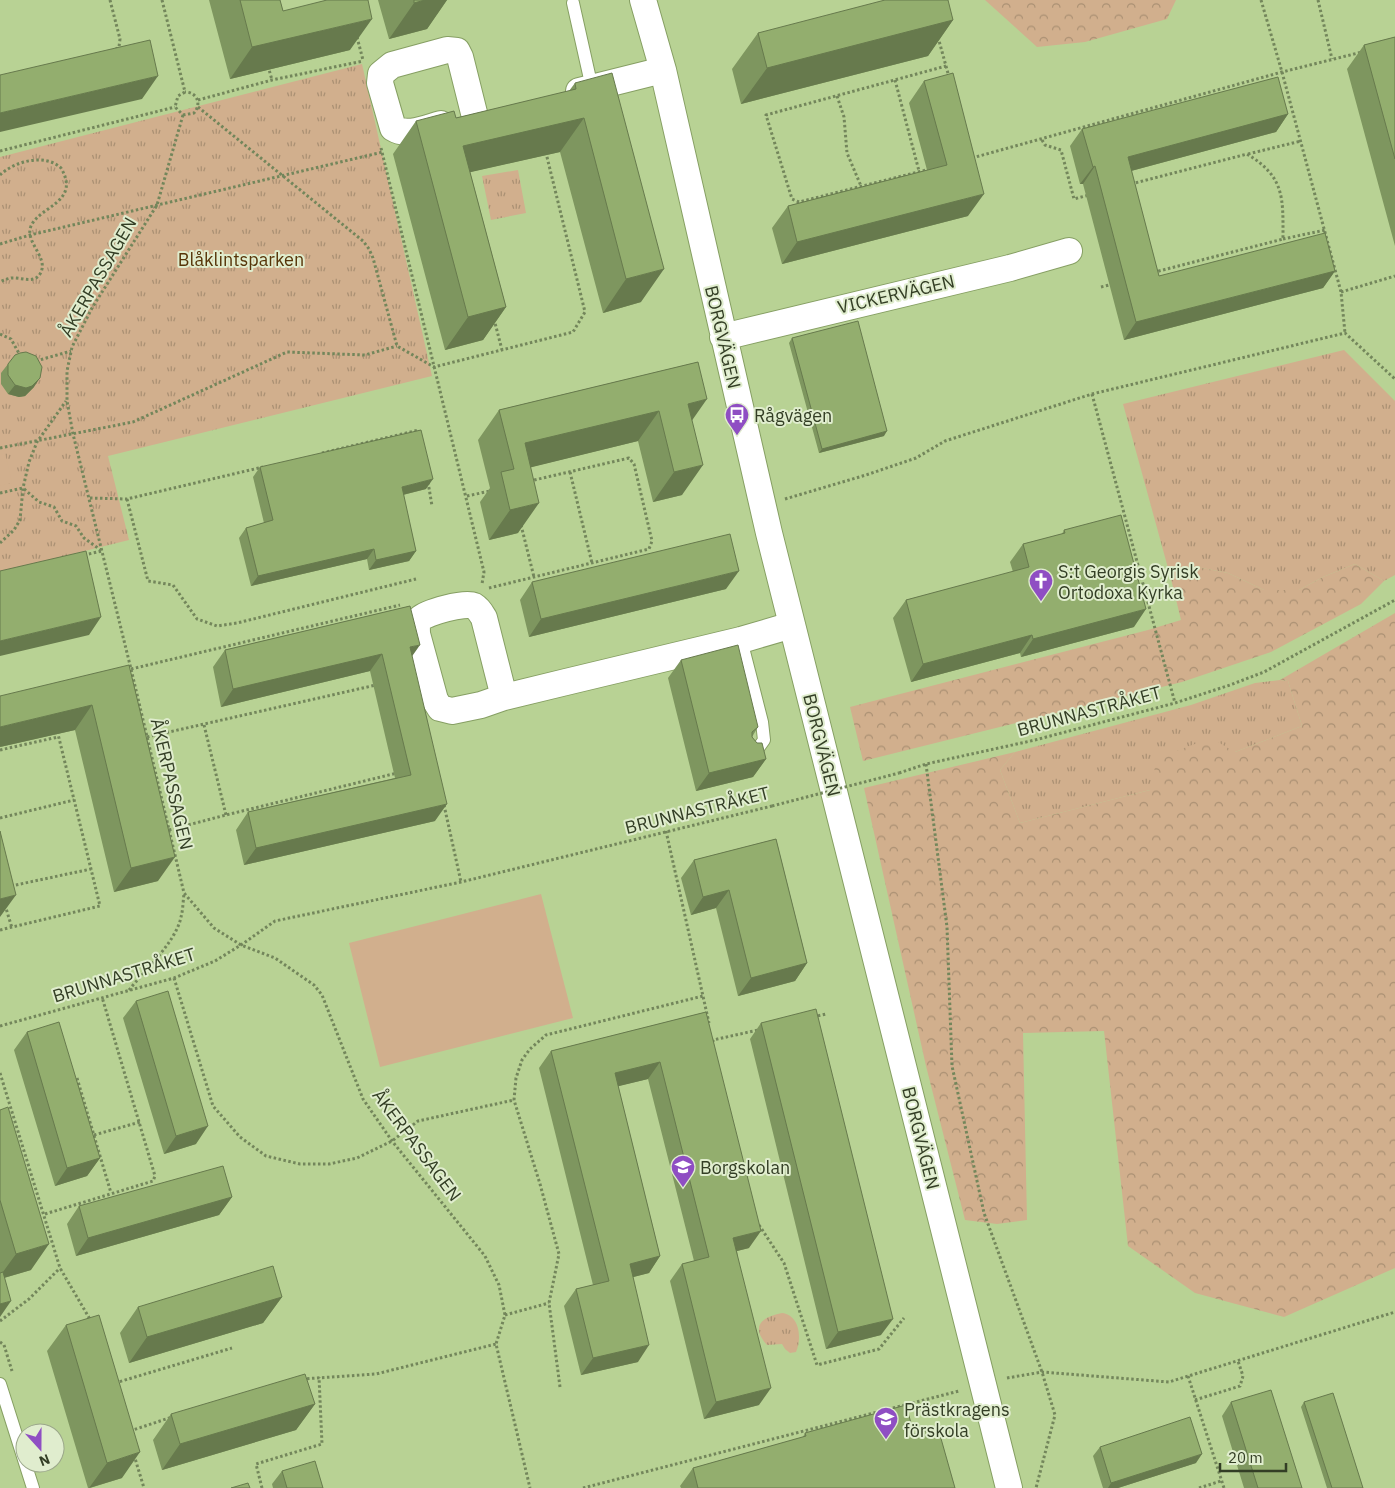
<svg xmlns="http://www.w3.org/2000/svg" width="1395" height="1488" viewBox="0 0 1395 1488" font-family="'IBM Plex Sans',sans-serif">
  <defs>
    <pattern id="grass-tufts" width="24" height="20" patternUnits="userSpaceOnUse" patternTransform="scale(1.25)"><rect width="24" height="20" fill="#d1af8d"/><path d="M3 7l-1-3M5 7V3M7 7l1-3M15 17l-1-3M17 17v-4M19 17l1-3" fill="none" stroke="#aa9073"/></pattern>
    <pattern id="forest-crowns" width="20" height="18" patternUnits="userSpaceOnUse" patternTransform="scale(1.25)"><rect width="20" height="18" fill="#d1af8d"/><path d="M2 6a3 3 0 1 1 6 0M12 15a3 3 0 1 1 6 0" fill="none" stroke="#aa9073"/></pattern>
  </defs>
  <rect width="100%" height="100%" fill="#b8d294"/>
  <!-- grass -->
  <path fill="url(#grass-tufts)" d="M362,64L432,376L108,456L129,540L0,572V157Z
    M518,170L526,213L491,220L482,176Z
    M1344,350L1395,401V575L1384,581L1355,564L1323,577L1299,590H1264L1228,573L1197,567L1171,579L1123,404Z
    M1280,680L1288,681L1302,726L1235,752L1150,790L1020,823L1000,770L1015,752L1191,705L1255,683Z
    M782,1313C800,1315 802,1339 796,1352L790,1353L785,1349L782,1344L767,1345C750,1326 762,1317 782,1313Z"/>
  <!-- forest -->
  <path fill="url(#forest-crowns)" d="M985,0H1176L1167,19L1085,42L1037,47Z
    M1355,564L1384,581L1361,604L1271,652L1182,682L863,761L850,707L1148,630L1181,620L1171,579L1197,567L1228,573L1264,590H1299L1323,577Z
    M1395,613V1268L1284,1317L1195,1293L1128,1246L1104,1031L1023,1033L1027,1220L997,1224L965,1220L926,1066L864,788L1015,752L1000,770L1020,823L1150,790L1157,758L1211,738L1235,752L1302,726L1288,681L1280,680Z"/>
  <!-- pitch -->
  <path fill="#d1af8d" d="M5,453L12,483L0,486V454Z
    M541,894L573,1018L380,1067L349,943Z"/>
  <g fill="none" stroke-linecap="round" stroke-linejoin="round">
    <defs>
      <path id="lane" d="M573,3L592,88
        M741,640L762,722L764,740L756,751L749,752
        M0,1384L33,1488"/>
      <path id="street" d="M643,0L663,70L769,533L1009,1488
        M579,91L663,70
        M441,124C426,128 407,137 393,128L380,83L381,74L392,65L447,50L457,51L460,57L475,117
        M723,337L1010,268L1069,251
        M504,697L484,618C481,613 479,609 474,606C465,602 427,612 420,619C416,623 417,629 417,634L435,700L440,708L452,711L481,705L504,697L566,682L741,640L792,625"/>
    </defs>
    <!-- lane casing -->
    <use href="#lane" stroke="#869f63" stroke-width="14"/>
    <!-- street casing -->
    <use href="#street" stroke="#869f63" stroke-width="28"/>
    <!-- path -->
    <path stroke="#73865b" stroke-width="3" stroke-dasharray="2.5 2.5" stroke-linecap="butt" d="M110,0L120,39L119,47L116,49
      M162,0L185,92L178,96L175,107L183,115
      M1261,0L1282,72L1341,292L1345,333
      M1318,0L1332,59
      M357,37L363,60
      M938,37L949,77
      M268,66L272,80
      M895,80L919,171
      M837,96L844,117L847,153L861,186
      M198,100L272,80L363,61
      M198,107L363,241L369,249L373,258L397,346L434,367L573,332L585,312L546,153
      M183,115L157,205L92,308L72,347L67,371V401L73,434L131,669L184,893L214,928L241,945L275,958L314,985L322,995L363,1099L392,1141L485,1256L499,1285L505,1315L496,1344L530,1488
      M183,115L194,113C202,104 197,92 185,92
      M1042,140L1045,145L1061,150L1074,199L1089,195
      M381,148L484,572L482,584
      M0,151L175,107
      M1248,154L1301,141
      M972,158L1282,72L1362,52
      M930,169L799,202L792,199L766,115L946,66
      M0,175C15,161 45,153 61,168C81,202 40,206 31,226C24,242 50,258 40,274C34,284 21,277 11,278C7,279 4,280 0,282
      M1131,184L1247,154C1285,177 1283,198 1283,239L1155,272
      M1283,239L1325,230
      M0,244L30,235L383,152
      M1101,287L1113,284
      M1341,292L1395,276
      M494,319L502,350
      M0,334L11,339L21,357
      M36,361L71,351
      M1092,394L1175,703
      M0,448L133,422L287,352L365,355L397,346
      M322,453L419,430L420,434
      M570,472L592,563
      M428,482L432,506
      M0,493L23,488L39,502L54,507L62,521L76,526L84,538L102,551
      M467,496L490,491
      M90,498L127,499L263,467
      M127,499L148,581L173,585L197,619L217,626L237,623L416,579
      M785,499L866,475L916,458L945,441L1092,394L1345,333L1395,379
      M521,525L534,577
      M0,543L14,530L20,520L23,488L29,462L37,442L66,401
      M84,555L102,551
      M489,588L649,549L652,541L634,464L629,458L530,481
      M131,669L400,605
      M204,725L226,815
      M147,737L376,685
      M0,750L58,737
      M926,764L947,927L952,1066L984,1213L1042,1372L1055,1415L1036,1488
      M899,773L926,764L1035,740L1175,703L1230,685L1264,672L1395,600
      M444,805L461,882
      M0,818L74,800
      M169,830L226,815L397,773
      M666,831L709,1023
      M11,886L91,869
      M5,905L12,928
      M0,930L100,906L57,730
      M174,978L213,1106L240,1137L266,1156L300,1164H329L357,1158L392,1141L418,1121L514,1100
      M129,990C145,970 176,942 181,917C183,910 183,901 184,894
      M813,1017L826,1014
      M0,1026L174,978L215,961L241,945L275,921L461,882L772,806
      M713,1042V1040L758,1030
      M0,1073L60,1268L91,1321
      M77,1078L111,1193
      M94,1135L140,1122
      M45,1214L153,1181L155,1176L102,997
      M759,1225L784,1263L817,1365L879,1349L904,1318
      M505,1315L549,1303
      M0,1321L29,1299L60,1268
      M0,1342L4,1345L12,1371
      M1188,1376L1224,1488
      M1007,1378L1042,1372L1169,1382L1395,1312
      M302,1379L376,1374L496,1344
      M115,1383L232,1348
      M560,1387L549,1303L559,1254L540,1184L514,1100L516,1078L522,1060L530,1049L546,1035L703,996
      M1195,1400L1240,1386L1243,1376L1238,1361
      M130,1431L172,1417
      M134,1455L144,1488
      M262,1488L256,1464L322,1444L319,1377
      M583,1488L959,1391
      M1199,1488L1221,1481"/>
    <!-- lane -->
    <use href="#lane" stroke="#fff" stroke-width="12"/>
    <!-- street -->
    <use href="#street" stroke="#fff" stroke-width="26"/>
    <!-- path-bridge -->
    <path stroke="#73865b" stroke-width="3" stroke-dasharray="2.5 2.5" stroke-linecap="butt" d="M772,806L899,773"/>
  </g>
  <!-- wall -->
  <path fill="#7e965f" d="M209,0H280L283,11L350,50L230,79Z
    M378,0H447L427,29L389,39Z
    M953,20L928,56L741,104L732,69L758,33Z
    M1395,37V246L1347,69L1364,45Z
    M924,81L968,216L782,264L772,228L788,206L927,170L909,103Z
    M575,83L641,302L603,313L560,152L470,172L506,307L483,340L445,350L393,154L416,121L456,118L569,91Z
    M1288,114L1276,132L1131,171L1159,276L1335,271L1323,288L1124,340L1083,184H1080L1070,146L1082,129Z
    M792,338L884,436L819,453L789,343Z
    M698,362L692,420L682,495L653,502L638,441L531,467L518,533L489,540L480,502L490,488L478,440L499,410Z
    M8,364L34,387L25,396L19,397L8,394L1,384V373Z
    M260,467L426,489L403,495L416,551L409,561L369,570L367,559L251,586L239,538L246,528L264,523L253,477Z
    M1064,530L1134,627L1021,657L1020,653L911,682L893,618L906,600L1013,572L1010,562L1023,544L1062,534Z
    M532,582L726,589L529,637L520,600Z
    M410,606L412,656L435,821L244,865L236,830L248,812L395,778L370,671L221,707L213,667L225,650Z
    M681,660L758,727L752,737L766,759L753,777L696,791L668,678Z
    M129,665L158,881L114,892L75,730L0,747Z
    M776,839L807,963L795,981L738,996L716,908L691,915L681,878L694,860Z
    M136,1001L196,1144L164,1154L123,1018Z
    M706,1012L749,1248L737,1251L759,1405L704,1419L670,1281L682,1264L694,1261L648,1079L618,1086L660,1256L649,1273L633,1277L638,1362L581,1375L564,1306L576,1289L593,1285L539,1068L551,1051Z
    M761,1023L881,1335L826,1349L750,1039Z
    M27,1032L100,1158L87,1176L55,1186L14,1050Z
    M0,1110L31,1270L4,1278L0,1317Z
    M232,1197L219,1215L76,1256L67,1224L79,1206Z
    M282,1297L263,1323L129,1363L120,1333L138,1307Z
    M66,1325L122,1478L90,1488H88L47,1351Z
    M1231,1402L1302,1488H1244L1222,1416Z
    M1304,1402L1363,1488H1327L1301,1407Z
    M315,1404L296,1430L162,1470L153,1440L171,1414Z
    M805,1433L914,1434L955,1488H681L680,1486L693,1468L803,1437Z
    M1100,1447L1196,1463L1118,1488H1103L1093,1456Z
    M282,1471L323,1488H273L272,1484Z"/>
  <!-- shaded-wall -->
  <path fill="#677a4d" d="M425,0H447L427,29L389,39L414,3Z
    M372,19L350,50L230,79L252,47Z
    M953,20L928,56L741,104L767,68Z
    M158,76L142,99L0,132V113Z
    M1288,114L1276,132L1116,175L1128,157Z
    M584,118L560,152L440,179L463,146Z
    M1095,166L1083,184H1080L1093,167Z
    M984,194L968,216L782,264L797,242Z
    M664,269L641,302L603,313L626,279Z
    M1335,271L1323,288L1124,340L1136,322Z
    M506,307L483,340L445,350L468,317Z
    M40,378L34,387L25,396L19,397L8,394L15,385Z
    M707,399L686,429L688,404Z
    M659,411L638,441L512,472L525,443Z
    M887,431L884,436L819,453L822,449Z
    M703,465L682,495L653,502L674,472Z
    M433,479L426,489L394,497L402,487Z
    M539,503L518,533L489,540L510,510Z
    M374,549L367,559L251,586L258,576Z
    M416,551L409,561L369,570L376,560Z
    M739,571L726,589L529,637L541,619Z
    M1146,609L1134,627L1021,657L1033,639Z
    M101,617L89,635L0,656V641Z
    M1032,635L1020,653L911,682L923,664Z
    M420,645L408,662L410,647Z
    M382,654L370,671L221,707L233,689Z
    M92,705L75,730L0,747V727Z
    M766,759L753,777L696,791L709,773Z
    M447,804L435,821L244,865L256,848Z
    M175,857L158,881L114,892L131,868Z
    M729,890L716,908L691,915L703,897Z
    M16,895L0,917V899Z
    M807,963L795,981L738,996L751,978Z
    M660,1062L648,1079L603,1090L615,1073Z
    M208,1126L196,1144L164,1154L176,1136Z
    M100,1158L87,1176L55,1186L67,1168Z
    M232,1197L219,1215L76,1256L88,1238Z
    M761,1231L749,1248L721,1255L733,1238Z
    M49,1244L31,1270L0,1279V1276L16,1254Z
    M660,1256L649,1273L618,1281L630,1264Z
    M282,1297L263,1323L129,1363L147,1337Z
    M11,1301L0,1317V1304Z
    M893,1319L881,1335L826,1349L838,1332Z
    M649,1345L638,1362L581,1375L593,1358Z
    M771,1388L759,1405L704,1419L716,1402Z
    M315,1404L296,1430L162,1470L180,1444Z
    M140,1452L122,1478L89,1488L107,1463Z
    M1202,1454L1196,1463L1118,1488H1108L1111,1483Z"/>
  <!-- building -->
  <path fill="#93ae6e" stroke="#677a4d" d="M240,0H280L283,11L327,0H368L372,19L252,47Z
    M414,0H425L414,3Z
    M885,0H948L953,20L767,68L758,33Z
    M1395,37V159L1364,45Z
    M150,40L158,76L0,113V75Z
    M612,73L664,269L626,279L584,118L463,146L506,307L468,317L416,121L454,111L456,118L576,89L575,83Z
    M953,73L984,194L797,242L788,206L947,165L924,81Z
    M1278,77L1288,114L1128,157L1159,276L1325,233L1335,271L1136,322L1095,166L1093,167L1082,129Z
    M858,321L887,431L822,449L792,338Z
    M26,352L36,356L42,367L40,378L32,386L26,388L15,385L8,375V364L15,355L20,353Z
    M698,362L707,399L688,404L703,465L674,472L659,411L525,443L539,503L510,510L501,472L514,469L499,410Z
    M421,430L433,479L402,487L416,551L376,560L374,549L258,576L246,528L273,520L260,467Z
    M1121,515L1146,609L1033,639L1032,635L923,664L906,600L1029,567L1023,544L1065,533L1064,530Z
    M730,534L739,571L541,619L532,582Z
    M86,551L101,617L0,641V571Z
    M410,606L420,645L410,647L447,804L256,848L248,812L411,775L382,654L233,689L225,650Z
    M738,645L758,727L752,732V737L757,743H762L766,759L709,773L681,660Z
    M129,665L175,857L131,868L92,705L0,727V696Z
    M0,831L16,895L0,899Z
    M776,839L807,963L751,978L729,890L703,897L694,860Z
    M168,991L208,1126L176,1136L136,1001Z
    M816,1009L893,1319L838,1332L761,1023Z
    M706,1012L761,1231L733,1238L771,1388L716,1402L682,1264L709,1257L660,1062L615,1073L660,1256L630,1264L649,1345L593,1358L576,1289L609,1281L551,1051Z
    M59,1022L100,1158L67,1168L27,1032Z
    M8,1107L49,1244L16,1254L0,1200V1110Z
    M223,1166L232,1197L88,1238L79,1206Z
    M273,1266L282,1297L147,1337L138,1307Z
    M3,1272L11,1301L0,1304V1273Z
    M99,1315L140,1452L107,1463L66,1325Z
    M305,1374L315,1404L180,1444L171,1414Z
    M1271,1390L1302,1488H1258L1231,1402Z
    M1333,1393L1363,1488H1332L1304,1402Z
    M906,1405L914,1434L938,1428L955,1488H698L693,1468L806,1436L805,1433Z
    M1190,1417L1202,1454L1111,1483L1100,1447Z
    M315,1461L323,1488H287L282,1471Z
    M248,1483L250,1488H231Z"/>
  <!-- icons -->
  <defs>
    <symbol id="bus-pin" viewBox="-11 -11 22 30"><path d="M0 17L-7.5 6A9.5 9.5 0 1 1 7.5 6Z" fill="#8f4ec3" stroke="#e0edce"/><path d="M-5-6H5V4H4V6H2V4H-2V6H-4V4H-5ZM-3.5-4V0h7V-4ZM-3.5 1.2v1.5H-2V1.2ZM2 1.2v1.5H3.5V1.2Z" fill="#fff"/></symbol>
    <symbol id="church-pin" viewBox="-11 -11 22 30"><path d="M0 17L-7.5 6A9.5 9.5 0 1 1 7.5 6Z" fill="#8f4ec3" stroke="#e0edce"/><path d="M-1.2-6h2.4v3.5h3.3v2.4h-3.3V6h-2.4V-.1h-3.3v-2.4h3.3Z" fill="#fff"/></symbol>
    <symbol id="school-pin" viewBox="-11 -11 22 30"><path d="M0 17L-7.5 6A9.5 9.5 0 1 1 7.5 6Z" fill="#8f4ec3" stroke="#e0edce"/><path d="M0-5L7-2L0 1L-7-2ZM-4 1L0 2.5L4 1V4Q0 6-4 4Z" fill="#fff"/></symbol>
  </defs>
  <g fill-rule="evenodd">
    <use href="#bus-pin" x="723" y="401" width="28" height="38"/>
    <use href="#church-pin" x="1027" y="567" width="28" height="38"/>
    <use href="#school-pin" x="669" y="1153" width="28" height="38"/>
    <use href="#school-pin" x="872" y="1405" width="28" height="38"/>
  </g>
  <g text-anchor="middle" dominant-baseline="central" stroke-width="4" stroke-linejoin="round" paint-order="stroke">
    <!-- park labels -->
    <g font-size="18" fill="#563408" stroke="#e0edce">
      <text x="241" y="259">Blåklintsparken</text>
    </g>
    <!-- street labels -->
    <g font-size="18" fill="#333e25" stroke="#e0edce">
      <text transform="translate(98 277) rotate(-60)">ÅKERPASSAGEN</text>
      <text transform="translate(896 294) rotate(-13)">VICKERVÄGEN</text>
      <text transform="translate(723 337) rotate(77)">BORGVÄGEN</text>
      <text transform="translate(1089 711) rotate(-15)">BRUNNASTRÅKET</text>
      <text transform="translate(822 745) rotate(76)">BORGVÄGEN</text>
      <text transform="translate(172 784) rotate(77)">ÅKERPASSAGEN</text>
      <text transform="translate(697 810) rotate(-14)">BRUNNASTRÅKET</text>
      <text transform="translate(124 975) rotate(-17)">BRUNNASTRÅKET</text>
      <text transform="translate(921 1138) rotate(76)">BORGVÄGEN</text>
      <text transform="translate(417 1145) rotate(53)">ÅKERPASSAGEN</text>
    </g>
    <!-- poi labels -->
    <g font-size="18" fill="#333e25" stroke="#e0edce" text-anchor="start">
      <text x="754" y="415">Rågvägen</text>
      <text x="1058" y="571">S:t Georgis Syrisk<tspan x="1058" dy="21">Ortodoxa Kyrka</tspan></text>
      <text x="700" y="1167">Borgskolan</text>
      <text x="904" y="1409">Prästkragens<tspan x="904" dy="21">förskola</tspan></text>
    </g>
  </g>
  <!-- north arrow -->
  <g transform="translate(40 1448) rotate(159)"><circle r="24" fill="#e0edce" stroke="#9ba78a"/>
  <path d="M0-4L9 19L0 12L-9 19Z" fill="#8f4ec3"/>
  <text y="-8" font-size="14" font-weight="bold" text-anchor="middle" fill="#333e25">N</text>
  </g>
  <!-- scale -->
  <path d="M1220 1463v8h66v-8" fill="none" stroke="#333e25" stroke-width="2.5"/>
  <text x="1228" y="1463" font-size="15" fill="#333e25" stroke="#e0edce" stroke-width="4" paint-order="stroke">20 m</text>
</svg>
